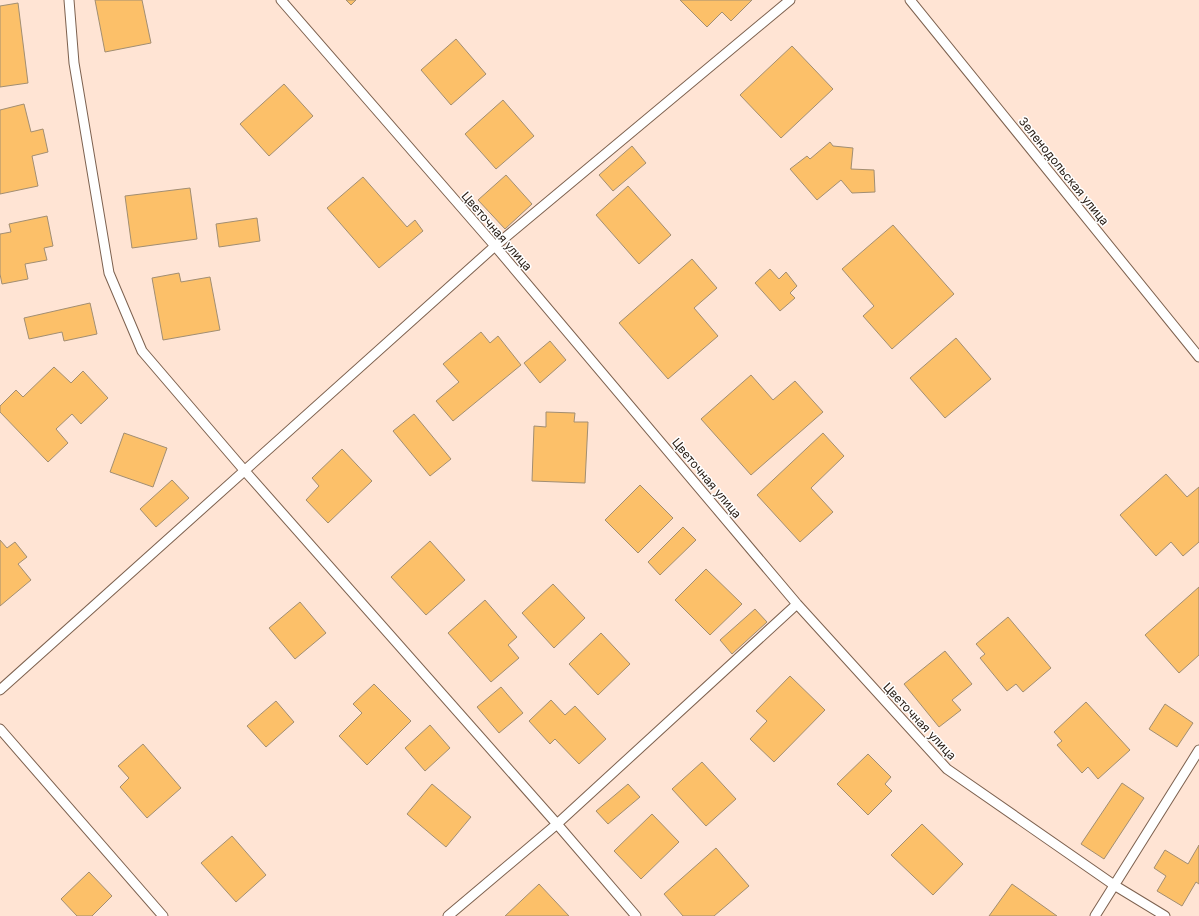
<svg xmlns="http://www.w3.org/2000/svg" width="1199" height="916" viewBox="0 0 1199 916" font-family="Inter,sans-serif">
  <rect width="100%" height="100%" fill="#ffe4d4"/>
  <!-- building -->
  <path fill="#fcc069" stroke="#a28e72" d="M95,0H142L151,43L105,52Z
    M346,0H356L351,5Z
    M680,0H752L731,21L722,12L707,27Z
    M18,3L28,83L0,87V6Z
    M456,39L486,74L451,105L421,70Z
    M792,46L833,89L781,138L740,95Z
    M284,84L313,116L269,156L240,124Z
    M503,100L534,136L496,169L465,134Z
    M24,104L31,132L43,129L48,152L32,156L38,186L0,194V110Z
    M830,142L833,146L853,148L851,169L874,170L875,192L852,193L841,180L817,200L790,169L807,156L810,159Z
    M632,146L646,163L613,191L599,175Z
    M506,175L532,204L505,229L478,200Z
    M363,177L407,227L415,220L423,231L379,268L327,208Z
    M628,186L671,235L639,264L596,215Z
    M190,188L197,239L132,248L125,196Z
    M47,216L53,246L44,248L47,260L25,264L28,279L2,284L0,274V234L11,232L9,224Z
    M257,218L260,241L219,247L216,224Z
    M893,225L954,294L892,349L863,316L874,306L842,269Z
    M692,259L717,288L694,308L718,336L668,379L619,323Z
    M770,269L779,279L786,272L797,286L790,293L795,298L780,311L755,283Z
    M179,273L181,282L210,277L220,330L163,340L152,278Z
    M90,303L97,334L64,341L62,332L29,339L24,318Z
    M481,332L490,343L498,336L521,365L453,421L436,401L459,382L443,364Z
    M956,338L991,379L945,418L910,378Z
    M550,341L566,360L540,383L524,363Z
    M54,367L71,383L83,371L108,398L81,424L72,414L56,429L68,443L48,462L0,412V406L16,390L23,397Z
    M751,375L773,400L795,381L823,412L751,475L701,419Z
    M546,412L575,413L574,422H588L585,483L532,481L534,426L546,427Z
    M414,414L451,459L430,476L393,431Z
    M124,433L167,448L153,487L110,472Z
    M823,433L844,456L811,488L833,512L800,542L757,495Z
    M342,449L372,481L328,523L306,500L319,486L312,478Z
    M1166,474L1187,497L1199,487V542L1183,556L1171,542L1156,556L1120,515Z
    M172,480L189,498L156,527L140,509Z
    M640,485L673,518L638,553L605,520Z
    M683,527L696,540L660,575L648,562Z
    M0,540L7,548L15,542L27,557L18,564L31,580L0,606Z
    M430,541L465,580L426,615L391,577Z
    M706,569L742,604L710,635L675,600Z
    M553,584L585,618L554,648L522,613Z
    M1199,587V655L1179,673L1145,635Z
    M485,600L517,637L508,645L519,658L491,682L448,633Z
    M300,602L326,633L295,659L269,628Z
    M755,609L767,622L732,654L720,640Z
    M1008,617L1051,668L1023,692L1016,684L1007,691L980,658L985,654L976,644Z
    M601,633L630,664L598,695L569,664Z
    M945,651L972,684L952,700L961,710L939,727L904,684Z
    M790,676L825,710L774,762L750,739L767,721L756,711Z
    M374,684L411,721L367,765L339,736L362,713L353,704Z
    M501,687L523,713L499,733L477,707Z
    M551,700L565,715L575,706L606,739L579,764L555,739L550,744L529,721Z
    M276,701L294,722L266,747L247,726Z
    M1086,702L1130,750L1098,779L1088,767L1082,773L1057,745L1062,741L1054,732Z
    M1165,704L1193,723L1177,747L1149,729Z
    M430,725L450,748L425,771L405,748Z
    M143,744L181,788L147,818L120,787L129,778L118,766Z
    M868,754L891,777L885,784L892,791L868,815L837,784Z
    M702,762L736,799L706,826L672,789Z
    M1122,783L1144,798L1104,859L1081,844Z
    M432,784L471,817L446,847L407,814Z
    M628,784L640,797L608,824L596,811Z
    M652,814L679,842L641,879L614,851Z
    M922,824L963,864L933,895L891,855Z
    M232,836L266,875L236,902L201,863Z
    M1199,845V884L1196,882L1182,906L1157,891L1166,876L1154,868L1165,850L1188,864Z
    M716,848L749,886L714,916H683L664,894Z
    M89,872L112,896L92,916H77L61,899Z
    M539,884L569,916H505Z
    M1012,884L1057,916H989Z"/>
  <g fill="none" stroke-linecap="round" stroke-linejoin="round">
    <defs>
      <path id="service" d="M69,0L74,63L109,273L142,351L244,470L557,824L636,916
        M281,0L495,246L797,604L947,769L1114,885L1165,916
        M910,0L1199,357
        M0,690L495,246L790,0
        M0,729L163,916
        M448,916L557,824L797,604
        M1095,916L1199,750"/>
    </defs>
    <!-- service casing -->
    <use href="#service" stroke="#7d614f" stroke-width="11"/>
    <!-- service -->
    <use href="#service" stroke="#fff" stroke-width="9"/>
  </g>
  <g text-anchor="middle" dominant-baseline="central" stroke-width="3" stroke-linejoin="round" paint-order="stroke">
    <!-- street labels -->
    <g font-size="12" fill="#261b13" stroke="#fff">
      <text transform="translate(1064 171) rotate(51)">Зеленодольская улица</text>
      <text transform="translate(497 231) rotate(49)">Цветочная улица</text>
      <text transform="translate(707 478) rotate(50)">Цветочная улица</text>
      <text transform="translate(920 721) rotate(47)">Цветочная улица</text>
    </g>
  </g>
</svg>
